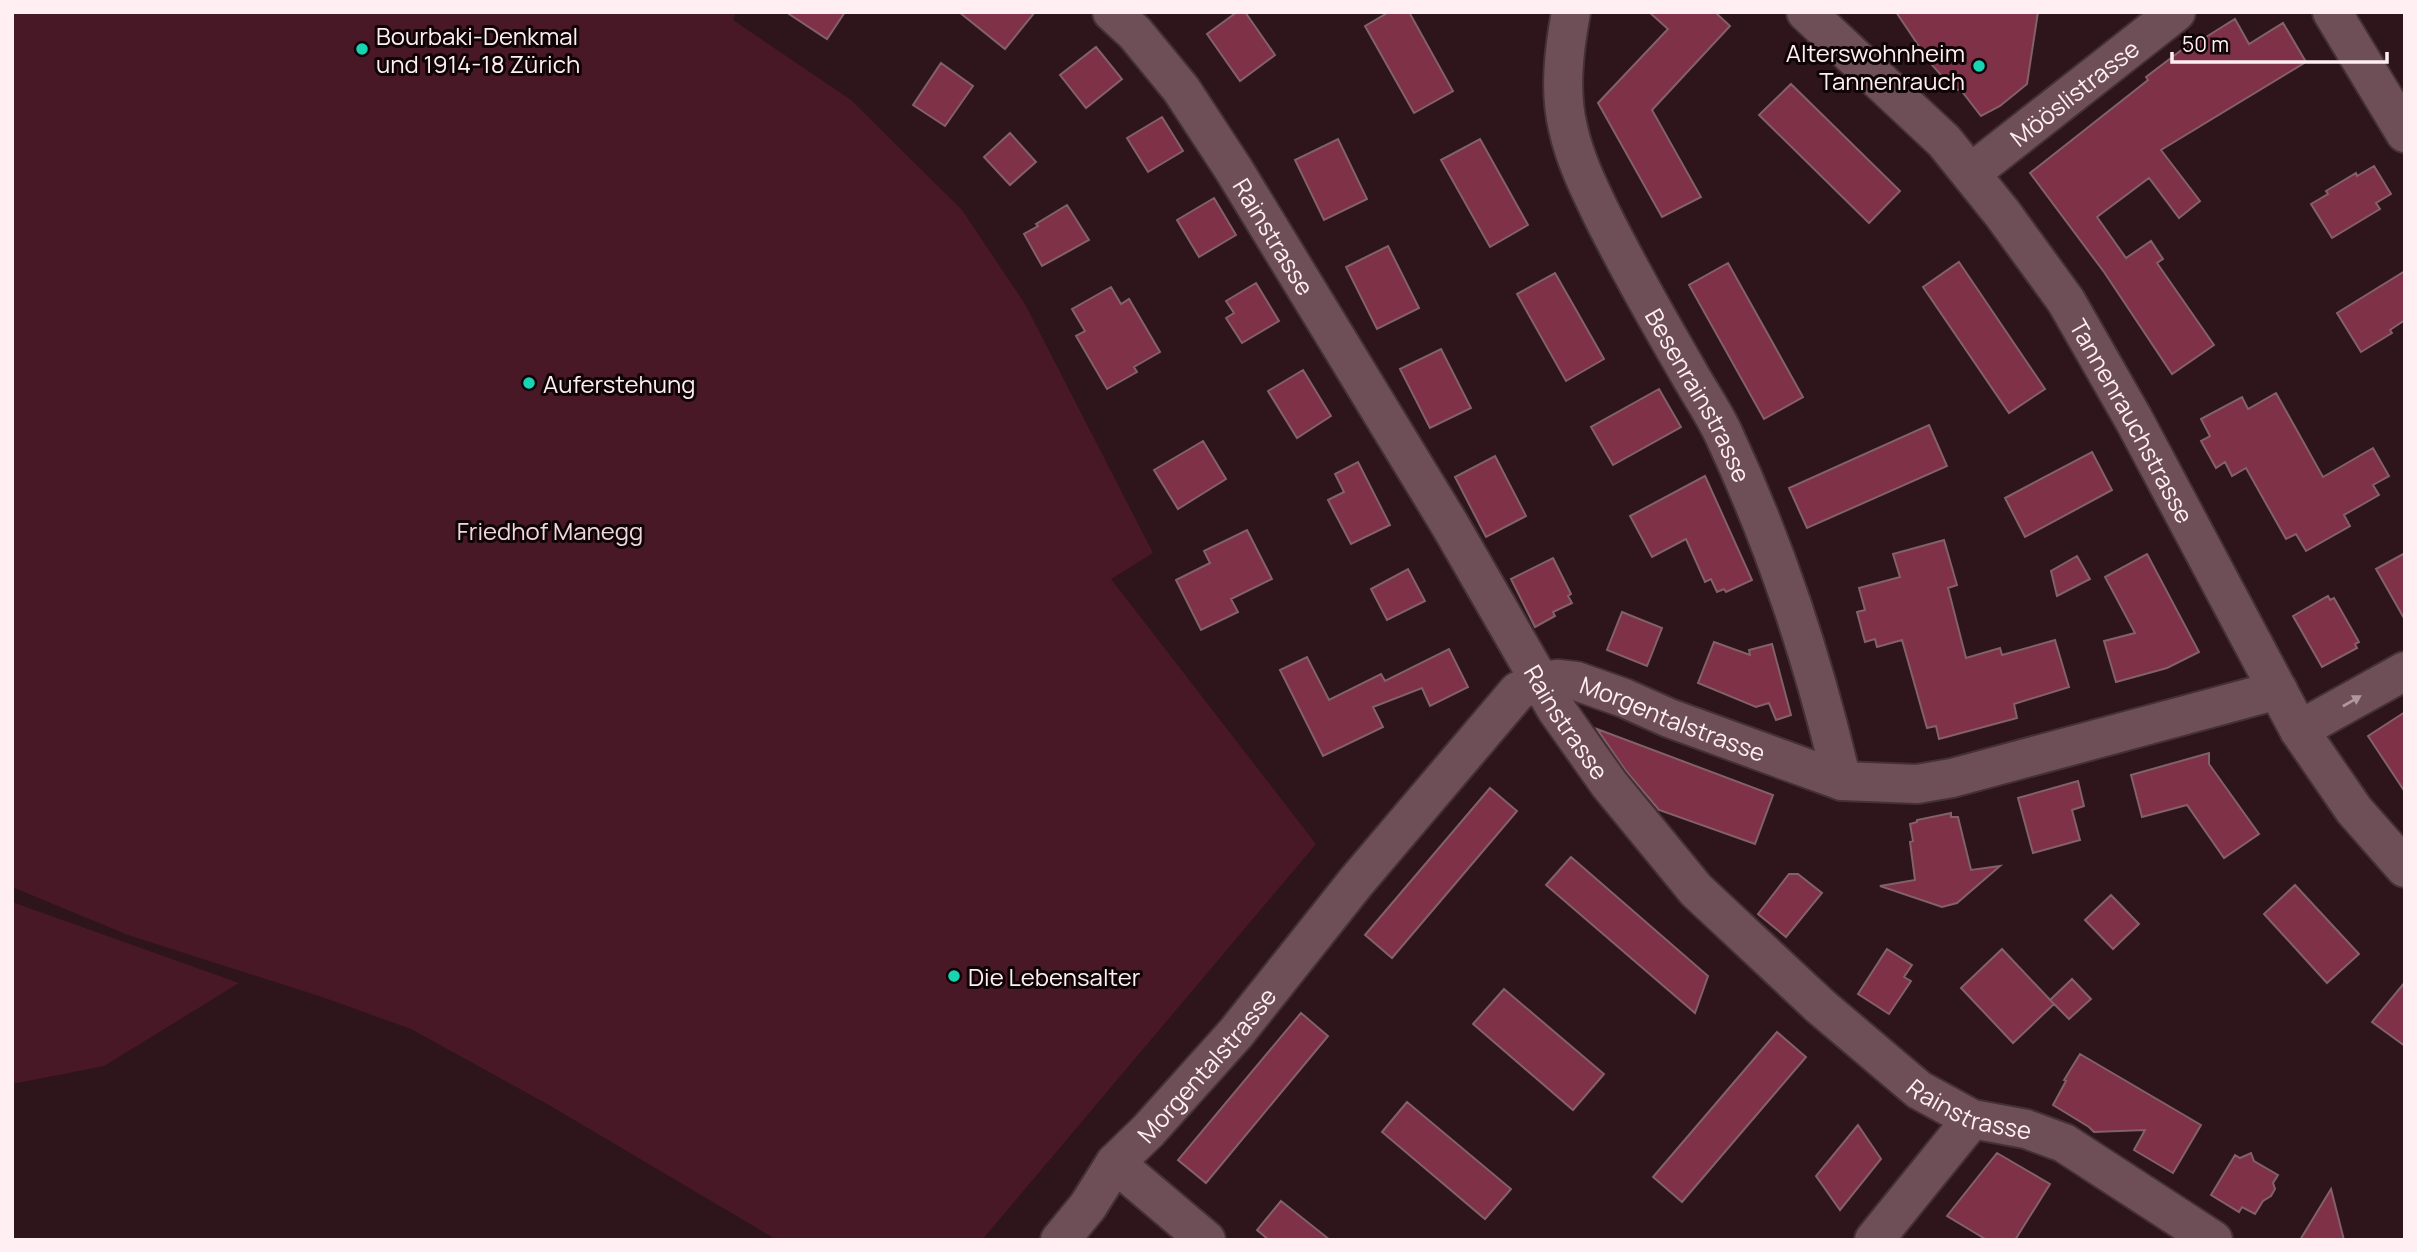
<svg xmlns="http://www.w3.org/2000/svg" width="2417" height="1252" viewBox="0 0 2417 1252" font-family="Manrope,sans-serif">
  <rect width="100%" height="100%" fill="#2e141b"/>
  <!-- green -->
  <path fill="#491827" d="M12,12H736L733,20L851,100L962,210L1025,304L1153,553L1111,579L1316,844L982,1240H777L549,1105L411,1029L322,997L128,935L12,887Z
    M12,902L239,983L104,1066L12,1084Z"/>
  <!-- building -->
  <path fill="#7f3148" stroke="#826168" stroke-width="2" d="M786,12H845L827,39Z
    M959,12H1035L1005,49Z
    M1237,12H1245L1275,55L1240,81L1207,34Z
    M1389,12H1409L1453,91L1414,113L1365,26Z
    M1649,12H1715L1730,26L1652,110L1701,197L1662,217L1598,103L1668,29Z
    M1896,12H2038L2027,84L2000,106L1981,116L1960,89L1958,90L1954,88L1944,75L1942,76L1931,64Z
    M2235,19L2249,44L2283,23L2306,62L2161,150L2200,201L2179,218L2149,178L2097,217L2126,258L2151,241L2163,259L2157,263L2214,345L2172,374L2104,272L2030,173L2148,80L2146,77L2196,39L2198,42Z
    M1096,47L1122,79L1086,108L1060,75Z
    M941,63L973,86L945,126L913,105Z
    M1791,84L1900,191L1869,223L1759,115Z
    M1162,117L1183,151L1148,172L1127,138Z
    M1010,133L1036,162L1010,185L984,157Z
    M1338,139L1367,199L1324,220L1295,160Z
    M1480,139L1528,225L1490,247L1441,160Z
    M2374,166L2391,194L2376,203L2380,209L2332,238L2311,204L2328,194L2326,191L2356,173L2357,176Z
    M1214,198L1236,235L1199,257L1177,220Z
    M1067,205L1089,240L1042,266L1024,234L1038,226L1036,224Z
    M1388,246L1419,308L1377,329L1346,267Z
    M1959,262L2045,389L2009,413L1923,287Z
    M1728,263L1803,397L1764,419L1689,285Z
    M2405,271V320L2390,330L2392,333L2361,352L2337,313Z
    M1555,273L1604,359L1566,381L1517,294Z
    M1256,283L1279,321L1242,343L1226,318L1234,313L1226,301Z
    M1111,287L1121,304L1129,299L1160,352L1134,367L1137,372L1107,389L1076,336L1085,331L1072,309Z
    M1441,349L1471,408L1430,428L1400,369Z
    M1303,370L1331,416L1297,438L1268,391Z
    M1659,389L1681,427L1613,465L1591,427Z
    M2276,393L2323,477L2373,448L2389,476L2373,485L2379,495L2344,515L2350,526L2306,551L2296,534L2286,539L2246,468L2232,476L2225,462L2216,468L2201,441L2210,436L2201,419L2242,397L2248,409Z
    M1929,425L1947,466L1807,528L1789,488Z
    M1203,441L1226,479L1178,509L1154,470Z
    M2092,452L2112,490L2025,537L2005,498Z
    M1495,456L1526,516L1486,537L1455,477Z
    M1358,462L1390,525L1351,544L1328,500L1344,492L1335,474Z
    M1705,476L1752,580L1726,592L1724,589L1717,592L1711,579L1705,582L1686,539L1652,557L1630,516Z
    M1247,530L1272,579L1231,599L1238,612L1201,630L1176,580L1210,563L1204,551Z
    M1944,540L1957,585L1948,588L1966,658L2000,648L2002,655L2055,640L2069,687L2014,704L2017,718L1939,739L1936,726L1927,728L1902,640L1877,647L1875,639L1865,642L1857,612L1865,610L1859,588L1900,577L1893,554Z
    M2405,553V620L2376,569Z
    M2147,554L2199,652L2167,668L2116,682L2104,641L2135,633L2105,577Z
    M2077,556L2090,579L2057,596L2051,571Z
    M1553,558L1571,594L1568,596L1572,603L1553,612L1555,616L1535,627L1511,579Z
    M1408,569L1425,601L1387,620L1371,589Z
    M2328,596L2330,600L2334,598L2359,642L2355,644L2357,648L2322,667L2293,616Z
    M1622,612L1662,628L1647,666L1607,650Z
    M1714,642L1750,655L1749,650L1772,644L1791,715L1776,720L1769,703L1756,707L1698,683Z
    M1449,649L1468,687L1430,706L1422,688L1373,707L1383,727L1323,756L1280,670L1307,657L1329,700L1381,674L1385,681Z
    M2405,712V792L2368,736Z
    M1597,729L1773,795L1755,844L1659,810L1626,771Z
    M2209,753V764L2259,834L2224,858L2187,805L2142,817L2131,775Z
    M2078,781L2084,806L2072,810L2080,840L2033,853L2018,798Z
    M1490,788L1517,811L1392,958L1365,935Z
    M1951,813V817H1958L1971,870L2000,866L1957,903L1942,907L1880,886L1915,880L1910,842L1913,841L1910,824L1917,822V820Z
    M1571,857L1708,976L1695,1013L1546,885Z
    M1789,874H1798L1822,893L1786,937L1758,914Z
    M2295,885L2359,954L2327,983L2264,914Z
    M2111,895L2139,924L2113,949L2085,920Z
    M1887,949L1912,965L1904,977L1911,981L1889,1014L1858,994Z
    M2002,949L2054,1004L2013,1043L1961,988Z
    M2072,979L2091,999L2069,1019L2050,1000Z
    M2405,982V1046L2372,1022Z
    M1504,989L1604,1074L1573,1110L1473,1024Z
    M1301,1013L1328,1036L1206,1183L1178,1160Z
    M1777,1032L1806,1057L1682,1202L1653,1177Z
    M2080,1054L2201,1125L2173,1173L2134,1150L2145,1130L2094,1132L2089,1127L2053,1105L2066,1081L2064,1080Z
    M1407,1102L1511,1189L1485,1219L1382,1132Z
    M1858,1125L1881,1159L1840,1210L1816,1176Z
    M1997,1153L2050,1184L2015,1240H1987L1947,1216Z
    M2251,1153L2254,1161L2278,1175L2273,1183L2275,1189L2271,1196L2263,1201L2255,1214L2242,1207L2239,1212L2211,1195L2235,1155L2240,1158Z
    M2331,1189L2344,1240H2300Z
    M1281,1201L1330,1240H1269L1257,1230Z"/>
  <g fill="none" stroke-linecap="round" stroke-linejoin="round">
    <defs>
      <g id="minor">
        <path id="s1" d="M1112,12L1135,33L1181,89L1234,170L1450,525L1556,709L1609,784L1696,890L1820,1006L1919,1090L1972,1119L2026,1129L2064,1143L2213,1240"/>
        <path id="s2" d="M1571,12C1564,50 1559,91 1568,128C1575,160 1589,188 1603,217C1629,269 1658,320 1687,370C1699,392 1714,413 1724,435C1777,549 1813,659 1842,781"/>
        <path id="s3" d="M1806,12L1944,141L2002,213L2066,301L2134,420L2299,730L2354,810L2405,868"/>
        <path d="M2332,12L2405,133"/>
        <path id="s4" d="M1971,173L2176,12"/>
        <path d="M2299,730L2405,671"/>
        <path d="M1115,1163L1206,1240"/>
        <path id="s5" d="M1060,1240L1088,1206L1115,1163L1148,1131L1236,1033L1356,882L1518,691L1540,681L1558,679L1576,681L1624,698L1669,718L1842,781L1917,784L1952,778L2278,690"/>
        <path d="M1874,1240L1972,1119"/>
      </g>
    </defs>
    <!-- minor casing -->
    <use href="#minor" stroke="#443135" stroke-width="42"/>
    <!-- minor -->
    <use href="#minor" stroke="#6f4f57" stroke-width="38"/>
  </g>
  <!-- one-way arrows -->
  <defs><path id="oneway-solid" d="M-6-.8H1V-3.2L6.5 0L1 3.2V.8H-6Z" transform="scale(1.75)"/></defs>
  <use fill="#b0979d" href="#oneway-solid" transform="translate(2352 701) rotate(-30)"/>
  <!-- markers -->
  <g fill="#17d5b3" stroke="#0f0507" stroke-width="2.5">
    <circle cx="362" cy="49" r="7"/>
    <circle cx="1979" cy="66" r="7"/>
    <circle cx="529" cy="383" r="7"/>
    <circle cx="954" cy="976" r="7"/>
  </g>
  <g text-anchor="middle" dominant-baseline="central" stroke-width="6" stroke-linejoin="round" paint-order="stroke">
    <!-- poi labels -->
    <g font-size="24" fill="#ffeff2" stroke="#0f0507" text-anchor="start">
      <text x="376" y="35">Bourbaki-Denkmal<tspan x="376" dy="28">und 1914-18 Zürich</tspan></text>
      <text x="1965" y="52" text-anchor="end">Alterswohnheim<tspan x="1965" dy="28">Tannenrauch</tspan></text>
      <text x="543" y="383">Auferstehung</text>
      <text x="968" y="976">Die Lebensalter</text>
    </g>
    <!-- street labels -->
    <g font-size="24" fill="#ffeff2" stroke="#0f0507">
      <text stroke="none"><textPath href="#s4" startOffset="131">Mööslistrasse</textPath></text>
      <text stroke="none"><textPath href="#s1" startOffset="278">Rainstrasse</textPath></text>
      <text stroke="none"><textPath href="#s2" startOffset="415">Besenrainstrasse</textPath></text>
      <text stroke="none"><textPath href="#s3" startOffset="527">Tannenrauchstrasse</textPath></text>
      <text stroke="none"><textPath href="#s5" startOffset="880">Morgentalstrasse</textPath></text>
      <text stroke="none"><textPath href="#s1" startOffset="845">Rainstrasse</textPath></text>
      <text stroke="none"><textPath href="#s5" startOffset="229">Morgentalstrasse</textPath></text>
      <text stroke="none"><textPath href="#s1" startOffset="1412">Rainstrasse</textPath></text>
    </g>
    <!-- park labels -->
    <g font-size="24" fill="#f0d7dc" stroke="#0f0507">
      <text x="550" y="530">Friedhof Manegg</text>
    </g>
  </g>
  <!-- border -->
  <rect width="2417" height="1252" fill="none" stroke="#ffeff2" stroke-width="28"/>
  <!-- scale -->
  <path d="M2172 52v10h215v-10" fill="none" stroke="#ffeff2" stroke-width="3.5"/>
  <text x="2182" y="52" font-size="21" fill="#ffeff2" stroke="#0f0507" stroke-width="5" paint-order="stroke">50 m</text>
</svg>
